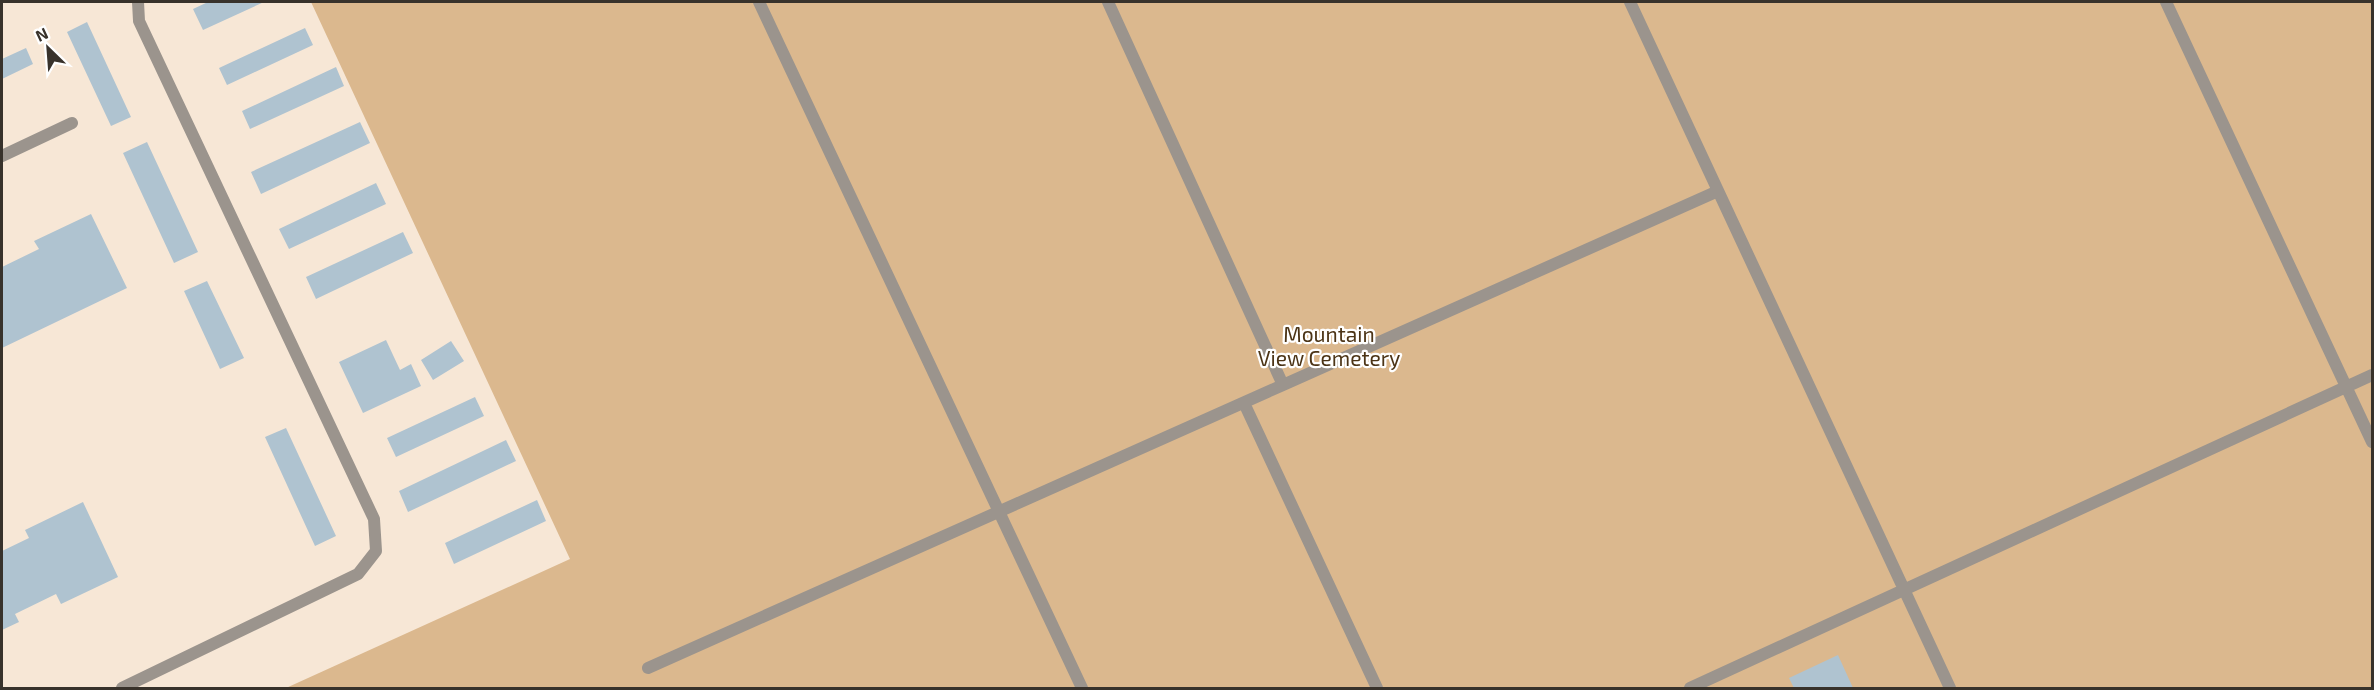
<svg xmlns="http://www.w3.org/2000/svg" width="2374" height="690" viewBox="0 0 2374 690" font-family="'Exo 2',sans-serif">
  <rect width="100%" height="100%" fill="#f7e7d6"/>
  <!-- green -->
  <path fill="#dbb88e" d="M311,2H2372V688H286L570,559Z"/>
  <!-- building -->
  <path fill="#afc3d0" d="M208,2H264L203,30L193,9Z
    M87,22L131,117L111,126L67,32Z
    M305,28L313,45L227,85L219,68Z
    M26,48L33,64L2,79V59Z
    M336,67L344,86L250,129L242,111Z
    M360,122L370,143L261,194L251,172Z
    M147,142L198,252L174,263L123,153Z
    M376,183L386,204L289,249L279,229Z
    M91,214L127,288L2,348V267L39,249L34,241Z
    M403,232L413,253L316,299L306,277Z
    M207,281L244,358L220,369L184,291Z
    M386,340L400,370L411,364L421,386L363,413L339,362Z
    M451,341L464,361L433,380L421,360Z
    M475,397L484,416L396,457L387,438Z
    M286,428L336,536L315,546L265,437Z
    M506,440L516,461L408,512L399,491Z
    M537,500L546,521L454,564L445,543Z
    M83,502L118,577L61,604L56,594L15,614L19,622L2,630V551L29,538L25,530Z
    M1838,655L1853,688H1794L1789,678Z"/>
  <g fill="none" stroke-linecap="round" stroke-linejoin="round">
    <!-- service -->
    <path stroke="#9b948d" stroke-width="12" d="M759,2L1082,688
      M1630,2L1950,688
      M2166,2L2372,442
      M2,156L72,123
      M1283,385L1718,191
      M1244,403L1377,688
      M648,668L1283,385L1108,2
      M1690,688L2372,375"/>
    <!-- minor -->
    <path stroke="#9b948d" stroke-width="12" d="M122,688L358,574L376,551L374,519L139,21L138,2"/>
  </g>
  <g text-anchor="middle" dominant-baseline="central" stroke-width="4.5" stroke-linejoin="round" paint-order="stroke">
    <!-- park labels -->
    <g font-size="21" fill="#4c3416" stroke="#fff">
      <text x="1329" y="333">Mountain<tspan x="1329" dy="24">View Cemetery</tspan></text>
    </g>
  </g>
  <!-- border -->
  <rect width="2374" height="690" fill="none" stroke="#38322b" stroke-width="6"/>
  <!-- north arrow -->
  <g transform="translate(48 48) rotate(335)" stroke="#ffffff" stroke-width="4.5" paint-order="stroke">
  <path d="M0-4.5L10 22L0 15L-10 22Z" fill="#38322b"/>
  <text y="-9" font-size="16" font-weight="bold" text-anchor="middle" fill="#38322b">N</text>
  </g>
</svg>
